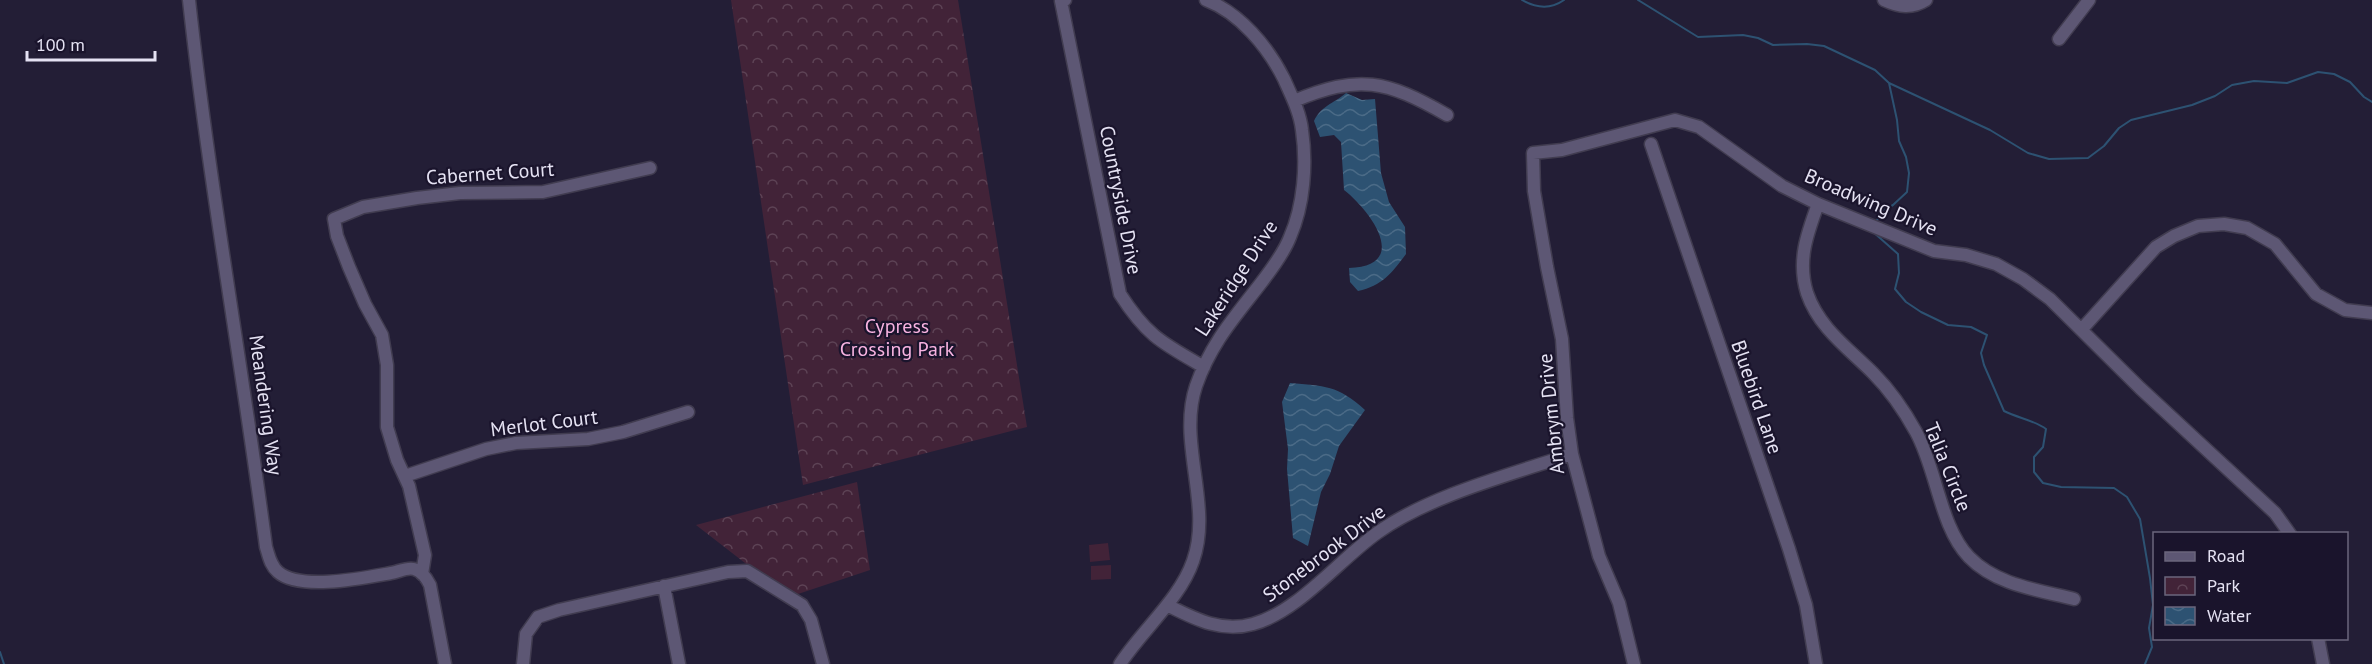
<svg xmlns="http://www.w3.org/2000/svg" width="2372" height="664" viewBox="0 0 2372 664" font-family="'PT Sans',sans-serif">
  <defs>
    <pattern id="park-crowns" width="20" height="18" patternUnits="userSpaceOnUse" patternTransform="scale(1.5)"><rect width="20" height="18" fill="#422338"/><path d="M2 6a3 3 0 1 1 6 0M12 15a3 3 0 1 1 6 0" fill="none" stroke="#5d4355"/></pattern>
    <pattern id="water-waves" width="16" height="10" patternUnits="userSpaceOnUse" patternTransform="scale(1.5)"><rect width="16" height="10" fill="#2d5272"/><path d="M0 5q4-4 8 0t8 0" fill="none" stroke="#4b6b87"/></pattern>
  </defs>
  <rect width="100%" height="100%" fill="#231e36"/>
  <!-- park -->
  <path fill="url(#park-crowns)" d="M731,0H958L1027,427L803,485Z
    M857,482L870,570L789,597L696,525Z"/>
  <!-- pitch -->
  <path fill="#422338" d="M1108,543L1110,560L1090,562L1089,545Z
    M1111,565V579L1091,580V566Z"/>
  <!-- water -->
  <path fill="url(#water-waves)" d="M1346,93L1362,100L1375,99L1381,173L1389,202L1405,227L1406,254C1392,273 1382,286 1358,291L1350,282L1349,268C1411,266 1371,211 1344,190L1341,142L1334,135L1320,137L1314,121C1321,106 1333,104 1346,93Z
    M1290,383C1324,386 1338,385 1365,410L1339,446L1330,474L1321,492L1308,546L1293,538L1287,469L1288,449L1282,402Z"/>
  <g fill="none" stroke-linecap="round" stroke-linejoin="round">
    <!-- stream -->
    <path stroke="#2d5272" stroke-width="2" d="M1522,0C1536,8 1550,10 1564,0
      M1638,0L1698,37L1743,35L1758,38L1773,45L1807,44L1824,46L1875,70L1889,83L1897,120L1899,141L1906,157L1909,173L1907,192L1893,205L1882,211L1875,224
      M1889,83L1990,130L2028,153L2049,159L2088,158L2104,146L2119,128L2131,120L2192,105L2215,96L2232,85L2254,81L2287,83L2318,72L2334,74L2350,82L2364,97L2372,102
      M1872,231L1898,254L1899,273L1895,289L1906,302L1921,312L1948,325L1971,327L1987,335L1981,353L1984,365L2004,411C2018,418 2036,421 2046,429L2043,447L2034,457V472L2043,483L2061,487L2114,488L2127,497L2140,519L2150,578L2153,605L2149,628L2152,647L2145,664
      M0,652L4,664"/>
    <defs>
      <path id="minor" d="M189,0C209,183 242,364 266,547C269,556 270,565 278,572C300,591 363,578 391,573C398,572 407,567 414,569C422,571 427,579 430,585L445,664
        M1065,0L1061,1L1120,294C1147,336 1162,343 1204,367
        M1884,0C1899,7 1912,9 1926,0
        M2059,39L2089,0
        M1294,101C1359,74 1386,80 1447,115
        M1651,144L1789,549L1806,605L1816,664
        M1818,204C1807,234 1797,261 1807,293C1819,328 1848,348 1873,373C1889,389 1905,412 1916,432C1937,470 1940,527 1969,557C1996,585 2038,590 2074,599
        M2082,329L2156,247L2174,236L2198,226L2224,224L2247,228L2275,244L2316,294L2345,310L2372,313
        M405,476L486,449L516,443L588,439L623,432L688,412
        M422,574L425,555L409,486L397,460L387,427V365L382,335L365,304L349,267L337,236L334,219L363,207L417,198L460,193L543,192L650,168
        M664,586L679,664
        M1167,605C1195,619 1221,633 1253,624C1298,612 1339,560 1377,533C1428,496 1512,474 1572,454
        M2318,638L2323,664
        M523,664L526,634L538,617L559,610L728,572L747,571L802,605L811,620L823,664
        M1120,664C1142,630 1180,599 1193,561C1213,505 1177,443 1196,386C1211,343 1234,318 1261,283C1271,270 1284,253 1290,237C1304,205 1307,164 1302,130C1300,112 1291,95 1284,79C1268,47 1240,13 1206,0
        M1634,664L1619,603L1599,556L1572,454L1567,418L1562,339L1547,267L1534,191L1533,153L1562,150L1675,120L1699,127L1782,186L1818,204L1934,251L1966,255L1996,264L2023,279L2050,299L2140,388L2275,513L2290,534"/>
    </defs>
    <!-- minor casing -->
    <use href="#minor" stroke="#413c50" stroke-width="15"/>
    <!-- minor -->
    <use href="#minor" stroke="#5d5774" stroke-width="12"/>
  </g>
  <g text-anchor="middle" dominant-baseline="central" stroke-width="4.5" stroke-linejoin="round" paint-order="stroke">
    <!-- street labels -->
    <g font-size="20" fill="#e5e2f3" stroke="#1a142c">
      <text transform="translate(490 173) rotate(-4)">Cabernet Court</text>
      <text transform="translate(1121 200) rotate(79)">Countryside Drive</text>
      <text transform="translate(1871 202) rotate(23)">Broadwing Drive</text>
      <text transform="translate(1236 278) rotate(-57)">Lakeridge Drive</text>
      <text transform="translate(1757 397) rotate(71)">Bluebird Lane</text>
      <text transform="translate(266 405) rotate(82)">Meandering Way</text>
      <text transform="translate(1551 414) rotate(-96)">Ambrym Drive</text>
      <text transform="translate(544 423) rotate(-7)">Merlot Court</text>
      <text transform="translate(1948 467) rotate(68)">Talia Circle</text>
      <text transform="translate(1324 553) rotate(-37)">Stonebrook Drive</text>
    </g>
    <!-- park labels -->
    <g font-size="20" fill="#f8b3e1" stroke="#1a142c">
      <text x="897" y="326">Cypress<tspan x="897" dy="23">Crossing Park</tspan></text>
    </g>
  </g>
  <!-- legend -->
  <rect x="2153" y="532" width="195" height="108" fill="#1a142c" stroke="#6b667c" stroke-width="1.5"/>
  <rect x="2165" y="552" width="30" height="9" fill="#5d5774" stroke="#6b667c" stroke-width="1.5"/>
  <text x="2207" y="562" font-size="18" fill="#e5e2f3">Road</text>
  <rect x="2165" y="577" width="30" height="18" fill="url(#park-crowns)" stroke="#6b667c" stroke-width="1.5"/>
  <text x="2207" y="592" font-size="18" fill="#e5e2f3">Park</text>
  <rect x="2165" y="607" width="30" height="18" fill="url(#water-waves)" stroke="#6b667c" stroke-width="1.5"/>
  <text x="2207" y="622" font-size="18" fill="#e5e2f3">Water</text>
  <!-- scale -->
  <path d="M27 51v9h128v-9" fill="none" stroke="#e5e2f3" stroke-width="3"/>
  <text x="36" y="51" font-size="18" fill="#e5e2f3" stroke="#1a142c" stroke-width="4.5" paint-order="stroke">100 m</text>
</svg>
